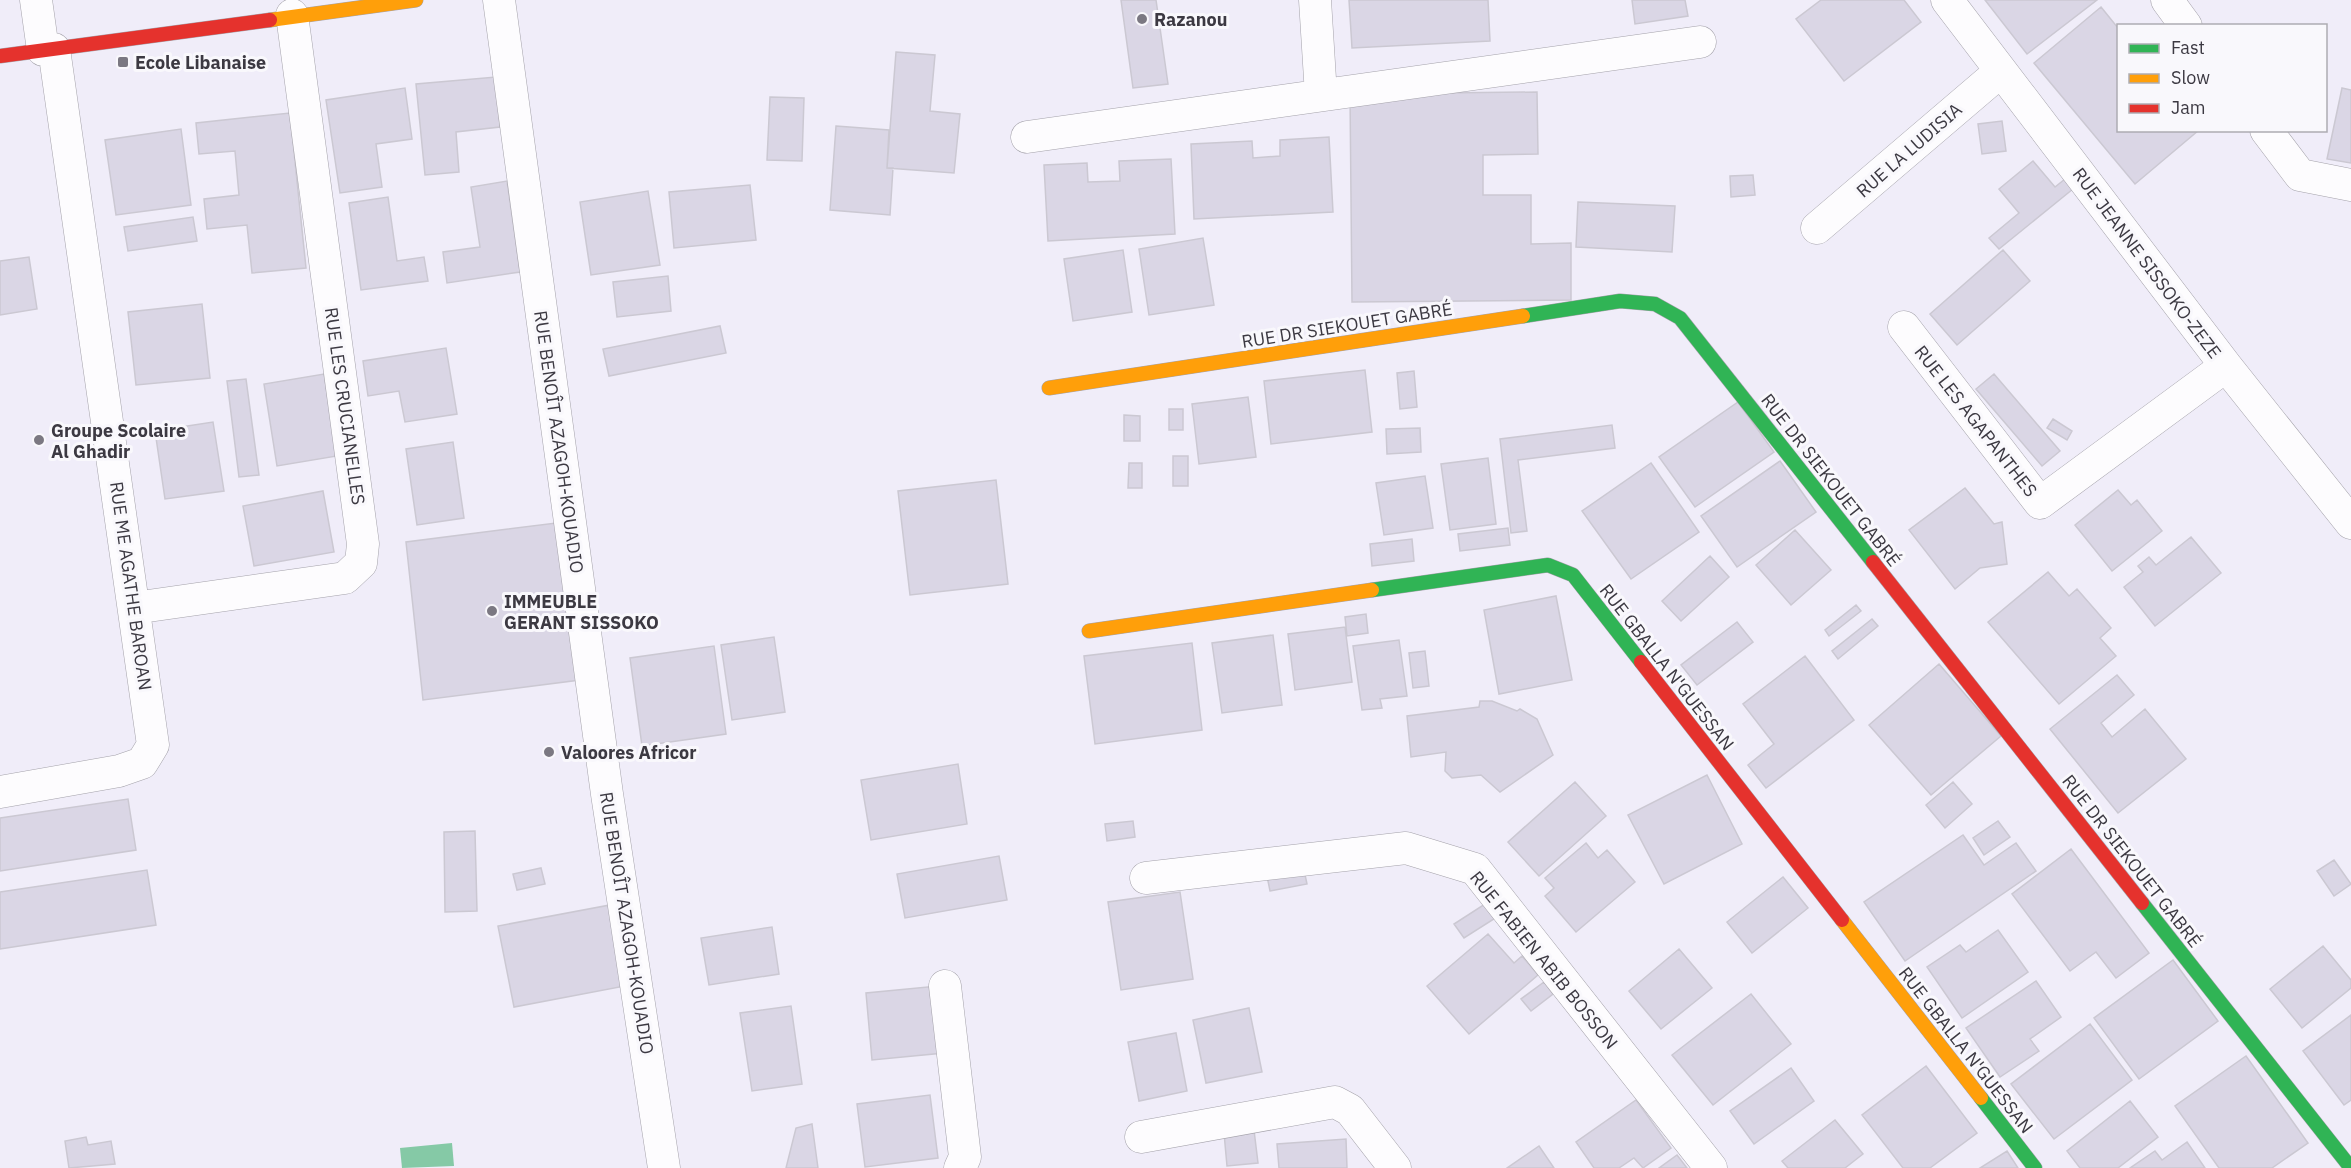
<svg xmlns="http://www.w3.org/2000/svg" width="2351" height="1168" viewBox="0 0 2351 1168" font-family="'IBM Plex Sans',sans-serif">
  <rect width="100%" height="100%" fill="#f0edf9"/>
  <!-- water -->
  <path fill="#85c9a6" d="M452,1143L454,1166L402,1168L400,1148Z"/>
  <!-- building -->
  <path fill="#dad6e5" stroke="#cbc8d2" stroke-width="1.5" d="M1121,0H1156L1168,84L1133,88Z
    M1349,0H1488L1490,41L1352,48Z
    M1632,0H1685L1688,16L1635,24Z
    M1821,0H1904L1921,22L1844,81L1796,19Z
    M1985,0H2097L2027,54Z
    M2101,7L2118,28V130H2199L2135,184L2034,63Z
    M896,52L935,55L930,111L960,114L954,173L887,168Z
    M496,77L500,127L456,132L459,172L425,175L416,84Z
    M405,88L412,139L376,144L382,187L340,193L326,100Z
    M2342,88L2351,90V163L2327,159Z
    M1537,92L1538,154L1483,155V195H1531V244L1571,243V300L1352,302L1350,94Z
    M770,97L804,98L802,161L767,160Z
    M290,113L306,268L252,273L247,225L207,229L204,199L239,195L235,151L199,154L196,123Z
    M2002,121L2006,151L1982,154L1978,124Z
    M836,126L889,130L887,168H893L890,215L830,210Z
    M181,129L191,205L116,215L105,140Z
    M1329,137L1333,212L1194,219L1191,144L1252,141L1253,158L1280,156V140Z
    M1171,159L1175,234L1048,241L1044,165L1087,163L1088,182L1120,181L1119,161Z
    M2033,161L2055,187L2065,179L2073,189L1999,249L1989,238L2019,213L1999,189Z
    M1753,175L1755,195L1731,197L1730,176Z
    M507,181L520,272L447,283L443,252L480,247L471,187Z
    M750,185L756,240L674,248L669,192Z
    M648,191L660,265L591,275L580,202Z
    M388,197L397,261L424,257L428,281L361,290L349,203Z
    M1578,202L1675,206L1672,252L1576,247Z
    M193,217L197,241L128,251L124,227Z
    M1203,238L1214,305L1149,315L1139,249Z
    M1123,250L1132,312L1073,321L1064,259Z
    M2003,250L2030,281L1957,345L1930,314Z
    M29,257L37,309L0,315V261Z
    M668,276L671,311L617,317L613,282Z
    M202,304L210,378L136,385L128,312Z
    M720,326L726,353L609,376L603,349Z
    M446,348L457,414L405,422L399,391L368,396L363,361Z
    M1365,370L1372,432L1271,444L1264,381Z
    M1414,371L1417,407L1400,409L1397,373Z
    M324,374L337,456L277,466L264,384Z
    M1994,374L2060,451L2042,466L1976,389Z
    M246,379L259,475L239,477L227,381Z
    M1248,397L1256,457L1199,464L1192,404Z
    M1738,402L1774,452L1695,507L1659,457Z
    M1169,409H1183V430H1169Z
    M1124,415L1140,416V441H1124Z
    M2053,419L2072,431L2067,440L2047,428Z
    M213,422L224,491L165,499L155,431Z
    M1612,425L1615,448L1518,460L1527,531L1511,533L1500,439Z
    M1420,428L1421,452L1387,454L1386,429Z
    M453,442L464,518L417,525L406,449Z
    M1173,456H1188V486H1173Z
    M1488,458L1496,524L1450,530L1441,464Z
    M1780,461L1816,512L1737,567L1701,516Z
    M1129,463H1142V488H1128Z
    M1651,463L1699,532L1631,579L1582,511Z
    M1425,476L1433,528L1384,535L1376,483Z
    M996,480L1008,584L910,595L898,491Z
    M1965,488L1994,524L2002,522L2007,564L1980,568L1955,589L1909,530Z
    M2118,490L2131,505L2137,500L2162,531L2112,571L2075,525Z
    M323,491L334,552L254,566L243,506Z
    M556,523L580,680L423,700L406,542Z
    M1508,528L1510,545L1460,551L1458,534Z
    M1795,530L1831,570L1791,605L1756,565Z
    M2191,537L2221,573L2155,626L2124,587L2143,572L2138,566L2149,557L2156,565Z
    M1412,539L1414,561L1372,566L1370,544Z
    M1710,556L1729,577L1681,621L1662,601Z
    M2048,572L2069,596L2077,589L2111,628L2100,638L2116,656L2059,704L1988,622Z
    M1556,596L1572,680L1499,694L1484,610Z
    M1856,605L1861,611L1829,636L1825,630Z
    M1366,614L1368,633L1347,636L1345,617Z
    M1872,619L1878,626L1838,659L1832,651Z
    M1737,622L1753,642L1697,685L1681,665Z
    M1345,627L1352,682L1295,690L1288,634Z
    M1273,635L1282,705L1222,713L1212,643Z
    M774,637L785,712L732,720L721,645Z
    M1399,640L1407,696L1380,699L1382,708L1362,710L1353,646Z
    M1192,643L1202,730L1095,744L1084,656Z
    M714,646L726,734L642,746L630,658Z
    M1425,651L1429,686L1413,688L1409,653Z
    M1805,656L1854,720L1766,788L1748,765L1774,744L1743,704Z
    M1939,664L2001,736L1931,795L1869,725Z
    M2117,675L2134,695L2101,723L2112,737L2145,709L2186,759L2118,813L2050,729Z
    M1480,701H1492L1517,711L1520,709L1537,719L1553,755L1500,792L1481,775L1452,778L1445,771L1446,752L1411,757L1407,716L1479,707Z
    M958,764L967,824L871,840L861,780Z
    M1707,775L1742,844L1664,884L1628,815Z
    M1575,782L1606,816L1539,876L1508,842Z
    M1953,782L1972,804L1945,828L1926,805Z
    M128,799L136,850L0,871V818Z
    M1133,821L1135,837L1107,841L1105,824Z
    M1998,821L2010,837L1984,855L1973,838Z
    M475,831L477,911L445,912L444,832Z
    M1963,835L1984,865L2016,843L2036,871L1905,961L1864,902Z
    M1586,843L1598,858L1607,850L1635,882L1576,932L1545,896L1554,888L1545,878Z
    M2071,849L2149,953L2116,978L2096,952L2070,971L2012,894Z
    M999,856L1007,900L905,918L897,874Z
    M2334,860L2351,884L2334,896L2317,871Z
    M541,868L545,884L517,890L513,874Z
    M147,870L156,925L0,949V892Z
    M1304,870L1307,884L1270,891L1267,876Z
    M1783,877L1808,908L1752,953L1727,922Z
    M1180,892L1193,979L1121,990L1108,902Z
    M1488,902L1497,917L1464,938L1454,924Z
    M610,905L625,986L514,1007L498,926Z
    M772,927L779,974L709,985L701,938Z
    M1998,930L2028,972L1962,1018L1927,967L1960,945L1966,952Z
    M1488,934L1514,963L1522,956L1538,975L1469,1034L1427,986Z
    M2323,946L2351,980V988L2302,1028L2270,989Z
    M1679,949L1712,988L1661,1029L1629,991Z
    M2173,960L2218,1021L2139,1079L2094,1018Z
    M2036,981L2061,1017L2030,1039L2039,1051L2000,1077L1966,1028Z
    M1544,982L1553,994L1531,1011L1521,999Z
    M938,986L944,1053L872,1060L866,993Z
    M1751,994L1791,1044L1713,1105L1672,1055Z
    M791,1006L802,1084L752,1091L740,1013Z
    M1249,1008L1262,1072L1206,1083L1193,1020Z
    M2351,1015V1100L2344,1105L2303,1051Z
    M2090,1024L2132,1080L2054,1139L2011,1084Z
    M1176,1033L1187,1091L1139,1101L1128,1042Z
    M2246,1056L2308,1143L2272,1168H2219L2175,1106Z
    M1926,1066L1977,1133L1930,1168H1903L1862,1115Z
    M1791,1068L1814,1101L1754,1144L1730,1111Z
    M930,1095L938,1158L865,1167L857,1104Z
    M1636,1100L1671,1148L1643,1168L1634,1158L1619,1168H1594L1576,1142Z
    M2130,1101L2158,1137L2118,1168H2080L2067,1151Z
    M1835,1120L1863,1154L1845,1168H1788L1782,1161Z
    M812,1124L818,1168H786L796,1128Z
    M1254,1130L1258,1163L1227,1166L1224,1133Z
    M86,1137L88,1145L111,1141L115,1164L69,1168L65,1141Z
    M1346,1139L1347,1168H1279L1277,1144Z
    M2187,1142L2205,1168H2130L2155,1151L2162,1160Z
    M1539,1146L1554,1168H1507Z
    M2007,1151L2018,1168H1980Z
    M1677,1155L1687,1168H1659Z"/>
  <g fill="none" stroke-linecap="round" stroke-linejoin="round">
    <defs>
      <path id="street" d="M36,0L43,50
        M499,0L607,794L664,1168
        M1315,0L1321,95
        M1947,0L2226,366L2351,523
        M2167,0L2186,26
        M2266,130L2300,175L2351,185
        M1027,137L1700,42
        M1817,228L2001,71
        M1904,327L2040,503L2226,366
        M134,608L345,578L361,563L363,544L292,15
        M0,792L119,771L142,763L153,745L54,49
        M1146,878L1406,848L1475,869L1711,1168
        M945,986L965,1157L960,1168
        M1141,1137L1335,1102L1350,1110L1395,1168"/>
      <path id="fast" d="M1523,316L1620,301L1655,304L1680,318L1873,562
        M1372,590L1548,565L1573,575L1641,662
        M2142,903L2351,1168
        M1981,1098L2035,1168"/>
      <path id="slow" d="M270,20L416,0
        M1049,388L1523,316
        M1089,631L1372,590
        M1842,920L1981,1098"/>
      <path id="jam" d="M0,56L270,20
        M1873,562L2142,903
        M1641,662L1842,920"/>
    </defs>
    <!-- street casing -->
    <use href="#street" stroke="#a4a2aa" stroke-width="33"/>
    <!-- fast casing -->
    <use href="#fast" stroke="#a4a2aa" stroke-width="15"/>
    <!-- slow casing -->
    <use href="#slow" stroke="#a4a2aa" stroke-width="15"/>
    <!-- jam casing -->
    <use href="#jam" stroke="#a4a2aa" stroke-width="15"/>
    <!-- street -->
    <use href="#street" stroke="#fdfcfe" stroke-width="32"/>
    <!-- fast -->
    <use href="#fast" stroke="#30b455" stroke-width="14"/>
    <!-- slow -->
    <use href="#slow" stroke="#ff9f0a" stroke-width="14"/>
    <!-- jam -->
    <use href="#jam" stroke="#e5322d" stroke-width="14"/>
  </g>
  <!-- markers -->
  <g fill="#7b7882" stroke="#f9f8fc" stroke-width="2">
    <circle cx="1142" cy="19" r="6"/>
    <rect x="117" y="56" width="12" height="12" rx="3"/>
    <circle cx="39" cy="440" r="6"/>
    <circle cx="492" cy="611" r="6"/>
    <circle cx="549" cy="752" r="6"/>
  </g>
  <g text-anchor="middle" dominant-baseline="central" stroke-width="6" stroke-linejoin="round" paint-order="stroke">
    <!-- poi labels -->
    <g font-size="18" font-weight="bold" fill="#3c3942" stroke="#f9f8fc" text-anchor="start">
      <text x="1154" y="19">Razanou</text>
      <text x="135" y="62">Ecole Libanaise</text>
      <text x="51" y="430">Groupe Scolaire<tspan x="51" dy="21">Al Ghadir</tspan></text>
      <text x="504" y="601">IMMEUBLE<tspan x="504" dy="21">GERANT SISSOKO</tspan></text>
      <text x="561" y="752">Valoores Africor</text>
    </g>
    <!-- street labels -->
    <g font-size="18" fill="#3c3942" stroke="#f9f8fc">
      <text transform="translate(1909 150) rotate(-41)">RUE LA LUDISIA</text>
      <text transform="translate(2147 263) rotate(53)">RUE JEANNE SISSOKO-ZEZE</text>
      <text transform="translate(1347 325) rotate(-9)">RUE DR SIEKOUET GABRÉ</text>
      <text transform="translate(345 406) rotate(82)">RUE LES CRUCIANELLES</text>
      <text transform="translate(1976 421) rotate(52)">RUE LES AGAPANTHES</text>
      <text transform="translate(559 442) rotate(82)">RUE BENOÎT AZAGOH-KOUADIO</text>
      <text transform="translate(1831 480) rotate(52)">RUE DR SIEKOUET GABRÉ</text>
      <text transform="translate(131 586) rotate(82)">RUE ME AGATHE BAROAN</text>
      <text transform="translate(1667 667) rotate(52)">RUE GBALLA N'GUESSAN</text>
      <text transform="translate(2132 861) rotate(52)">RUE DR SIEKOUET GABRÉ</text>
      <text transform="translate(627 923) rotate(81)">RUE BENOÎT AZAGOH-KOUADIO</text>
      <text transform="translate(1544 960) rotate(51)">RUE FABIEN ABIB BOSSON</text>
      <text transform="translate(1966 1050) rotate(52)">RUE GBALLA N'GUESSAN</text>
    </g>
  </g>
  <!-- legend -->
  <rect x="2117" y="24" width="210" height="108" fill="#f9f8fc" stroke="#adacb2" stroke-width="1.5"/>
  <rect x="2129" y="44" width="30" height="9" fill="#30b455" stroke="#adacb2" stroke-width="1.5"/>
  <text x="2171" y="54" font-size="18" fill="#3c3942">Fast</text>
  <rect x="2129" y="74" width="30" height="9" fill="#ff9f0a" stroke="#adacb2" stroke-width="1.5"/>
  <text x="2171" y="84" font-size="18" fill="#3c3942">Slow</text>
  <rect x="2129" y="104" width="30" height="9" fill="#e5322d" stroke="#adacb2" stroke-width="1.5"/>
  <text x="2171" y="114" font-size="18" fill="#3c3942">Jam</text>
</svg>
